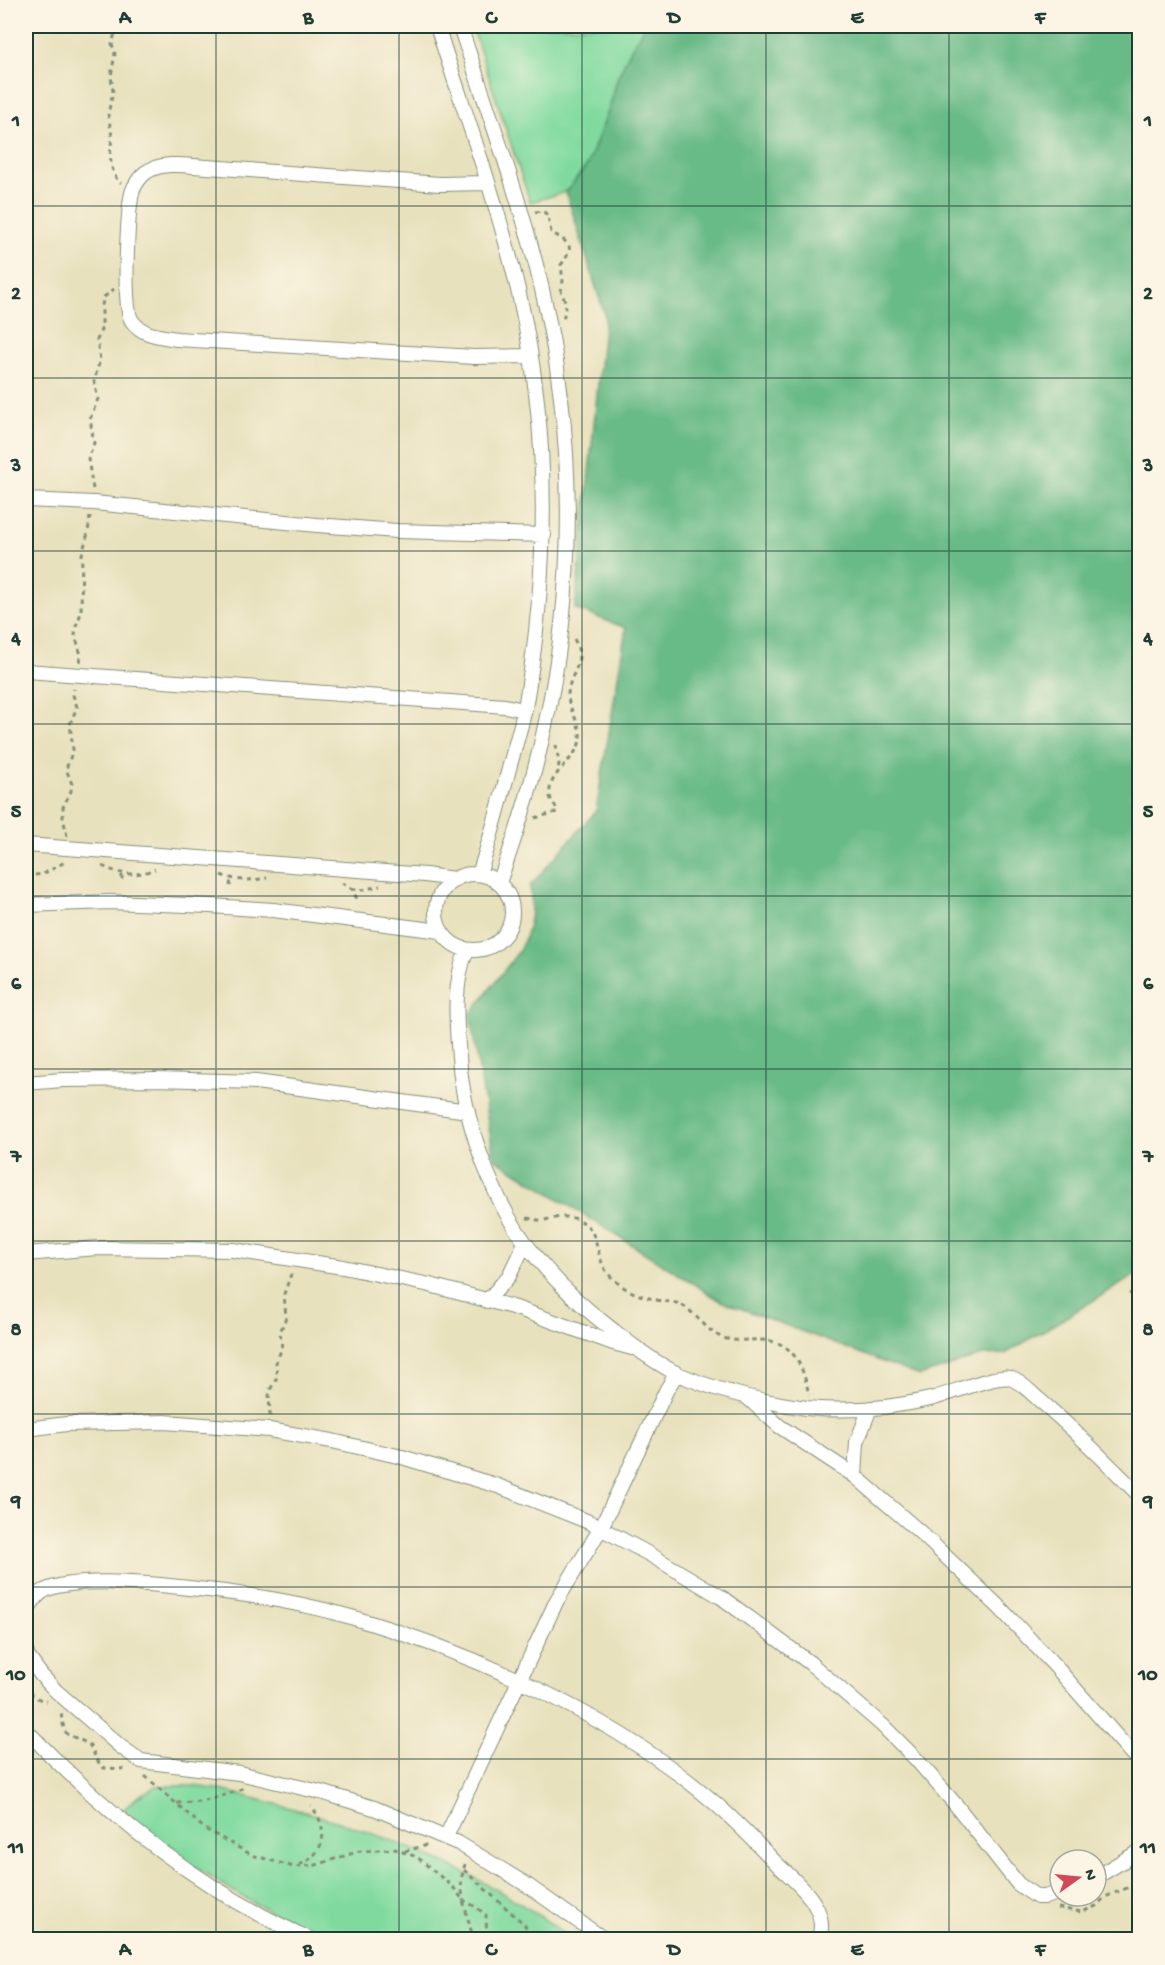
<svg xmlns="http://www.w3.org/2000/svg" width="1165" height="1965" viewBox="0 0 1165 1965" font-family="'Gochi Hand',sans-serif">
  <rect width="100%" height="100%" fill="#fcf5e5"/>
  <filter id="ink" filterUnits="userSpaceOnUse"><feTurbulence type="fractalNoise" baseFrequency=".0167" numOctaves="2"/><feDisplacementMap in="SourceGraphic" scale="12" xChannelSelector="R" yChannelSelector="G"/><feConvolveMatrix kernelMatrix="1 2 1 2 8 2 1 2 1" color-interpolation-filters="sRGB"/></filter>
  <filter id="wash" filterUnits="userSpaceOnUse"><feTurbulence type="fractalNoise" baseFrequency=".008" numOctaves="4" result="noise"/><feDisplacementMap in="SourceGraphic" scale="24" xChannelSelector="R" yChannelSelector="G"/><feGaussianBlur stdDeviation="1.35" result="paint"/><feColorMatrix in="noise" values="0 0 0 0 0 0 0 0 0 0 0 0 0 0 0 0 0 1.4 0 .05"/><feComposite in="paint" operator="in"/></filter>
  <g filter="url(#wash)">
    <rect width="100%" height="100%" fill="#e8e1bd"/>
    <!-- green -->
    <path fill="#80da9f" stroke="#508c6a" stroke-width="1.5" d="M472,26H645L631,49L618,77L610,106L588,164L566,192L530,202Z
      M156,1786C168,1786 180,1786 192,1786C225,1789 259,1800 291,1808C391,1835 489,1876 572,1939H326L244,1898L175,1855L120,1813L137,1797Z"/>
    <!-- forest -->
    <path fill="#68ba86" stroke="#447c5d" stroke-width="1.5" d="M645,26H1139V1273L1005,1354L983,1355L920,1376L721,1301L494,1158L470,1015L519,951C530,930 534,910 530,886L596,811L626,628L575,609L605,316L566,192L588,164L610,106L618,77L631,49Z"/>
  </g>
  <g filter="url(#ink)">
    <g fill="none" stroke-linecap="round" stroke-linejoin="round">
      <defs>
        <path id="street" d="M437,26C465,114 498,203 519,294C550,430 549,571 525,708C521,727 515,746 510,765C500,802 491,838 479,874
          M460,26C488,112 520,197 541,285C576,432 577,589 543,735C532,785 516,835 499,883
          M487,183L440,184L207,167C190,166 164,161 148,171C141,175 134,185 132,193C128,211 122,308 132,321C143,336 160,336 177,339L474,357L531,356
          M26,500L94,503L317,525L397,531L544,535
          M26,671L505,706L524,710
          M26,845L425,875L454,879
          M436 912a38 38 0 1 1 76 0a38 38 0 1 1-76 0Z
          M26,905L110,902L210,906L273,910L441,931
          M467,950C453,981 456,1023 459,1057C463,1117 490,1195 526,1244C551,1278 581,1306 614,1331C634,1347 655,1363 678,1374C719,1392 763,1402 807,1408C848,1412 891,1408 930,1399C948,1395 995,1374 1010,1378C1022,1382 1033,1395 1043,1403C1077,1432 1108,1464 1140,1496
          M26,1083L63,1080L157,1079L256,1082L468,1111
          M26,1254L97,1248L233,1250L343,1267L430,1285L516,1308L613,1343L632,1348
          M487,1301L509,1276L525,1243
          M748,1398L779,1426L855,1476L921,1533L999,1607L1056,1667L1140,1763
          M26,1429L67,1424L165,1422L269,1430L332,1441L402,1457L498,1486L589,1522L649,1554L721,1597L810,1663L882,1725L915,1758L956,1805L1018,1884L1037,1897H1045L1060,1892
          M855,1476L857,1442L870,1408
          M26,1615C29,1606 34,1598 42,1592C63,1579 123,1582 148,1584C216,1590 286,1598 351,1617C470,1652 602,1711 698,1789C726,1811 751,1837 776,1863C795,1882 832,1908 818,1940
          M26,1651L28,1657L41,1675L56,1691L121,1747L141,1761L239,1773L324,1793L374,1808L458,1843L524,1883L605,1940
          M26,1730C108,1816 203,1892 312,1940
          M446,1837L557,1600L601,1528L667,1389L677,1373
          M1096,1877L1140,1851"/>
      </defs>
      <!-- street casing -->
      <use href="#street" stroke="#848f78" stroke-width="16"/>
      <!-- path -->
      <path stroke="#848f78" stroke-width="3" stroke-dasharray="4.5 4.5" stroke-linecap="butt" d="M117,26L112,44L115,54L111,76L113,92L108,114L112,136L110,156L112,168L117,180L121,183
        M535,212L543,211L548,216L551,232C570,244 576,245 561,265L563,281L561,291L566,303L563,321
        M93,489L88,459L94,443L90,419L98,399L94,381L100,360L97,340L102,327V305L104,297L114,289
        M80,662L81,655L75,635L76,626L81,613L82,554L88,533L90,516
        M556,745L559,763L558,771
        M535,818L557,812C557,806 551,802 550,796C547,772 576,762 580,740C582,724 569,712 568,696C568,673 588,664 574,639
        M67,836L63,817V807L71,791L72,784L66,769L73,750L70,724L77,707L73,695L74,689
        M102,866C121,875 135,877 155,869
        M122,875V882
        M221,875C236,881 251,881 267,878
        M26,876L43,874L65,862
        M342,883L352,889L357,899
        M230,886L231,879
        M352,889L362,890L380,886
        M527,1218C533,1219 539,1221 545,1220C559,1217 571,1214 584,1223C599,1233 596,1258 607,1272C621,1290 641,1297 662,1301C668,1302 675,1302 680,1304C695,1312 704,1328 719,1336C733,1343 746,1339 760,1340C794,1340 803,1366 809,1395
        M1129,1294L1140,1289
        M270,1416L269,1392L277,1377L276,1362L282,1348L280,1332L286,1318L284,1294L291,1274
        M26,1684C29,1694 36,1699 46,1701
        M61,1714L64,1729L67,1734L89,1744L100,1765L104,1768L128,1769
        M145,1776L205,1829L252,1855L294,1867L316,1865L360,1851L395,1849L417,1857L453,1887L463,1900L471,1930L476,1940
        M177,1803C200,1802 221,1798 243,1788
        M405,1851L424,1846L426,1844
        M465,1864L461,1880L463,1900L476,1907L486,1915L487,1940
        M299,1865C327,1853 329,1828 311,1806
        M464,1870L524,1924L533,1940
        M1058,1908L1082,1912L1096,1906L1105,1897L1132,1886L1140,1875"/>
      <!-- street -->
      <use href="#street" stroke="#fff" stroke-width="14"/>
    </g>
  </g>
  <!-- grid -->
  <path fill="none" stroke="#1f3d34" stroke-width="1.5" stroke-opacity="0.55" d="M216,26V1940M399,26V1940M582,26V1940M766,26V1940M949,26V1940M26,206H1140M26,378H1140M26,551H1140M26,724H1140M26,896H1140M26,1069H1140M26,1241H1140M26,1414H1140M26,1587H1140M26,1759H1140"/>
  <!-- margin -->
  <rect width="1165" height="1965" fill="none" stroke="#fcf5e5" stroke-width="66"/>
  <!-- north arrow -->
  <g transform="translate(1078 1878) rotate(75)"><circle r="28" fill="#fcf5e5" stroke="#a4ab9e" stroke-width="1.5"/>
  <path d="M0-4.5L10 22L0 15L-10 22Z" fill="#d1495b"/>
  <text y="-9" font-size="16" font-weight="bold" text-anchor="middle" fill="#1f3d34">N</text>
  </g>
  <rect x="33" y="33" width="1099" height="1899" fill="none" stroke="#1f3d34" stroke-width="2"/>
  <g font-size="20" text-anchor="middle" font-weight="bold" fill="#1f3d34">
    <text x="125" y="23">A</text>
    <text x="308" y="23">B</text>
    <text x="491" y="23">C</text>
    <text x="674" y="23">D</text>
    <text x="857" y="23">E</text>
    <text x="1040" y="23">F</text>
    <text x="16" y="126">1</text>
    <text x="1148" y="126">1</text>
    <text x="16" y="299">2</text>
    <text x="1148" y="299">2</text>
    <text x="16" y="471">3</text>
    <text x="1148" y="471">3</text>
    <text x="16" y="644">4</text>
    <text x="1148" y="644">4</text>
    <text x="16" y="817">5</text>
    <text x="1148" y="817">5</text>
    <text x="16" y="989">6</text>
    <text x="1148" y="989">6</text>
    <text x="16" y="1162">7</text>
    <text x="1148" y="1162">7</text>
    <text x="16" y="1335">8</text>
    <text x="1148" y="1335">8</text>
    <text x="16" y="1507">9</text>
    <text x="1148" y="1507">9</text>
    <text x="16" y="1680">10</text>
    <text x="1148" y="1680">10</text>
    <text x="16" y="1853">11</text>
    <text x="1148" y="1853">11</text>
    <text x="125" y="1955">A</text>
    <text x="308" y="1955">B</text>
    <text x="491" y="1955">C</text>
    <text x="674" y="1955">D</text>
    <text x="857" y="1955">E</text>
    <text x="1040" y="1955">F</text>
  </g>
</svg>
